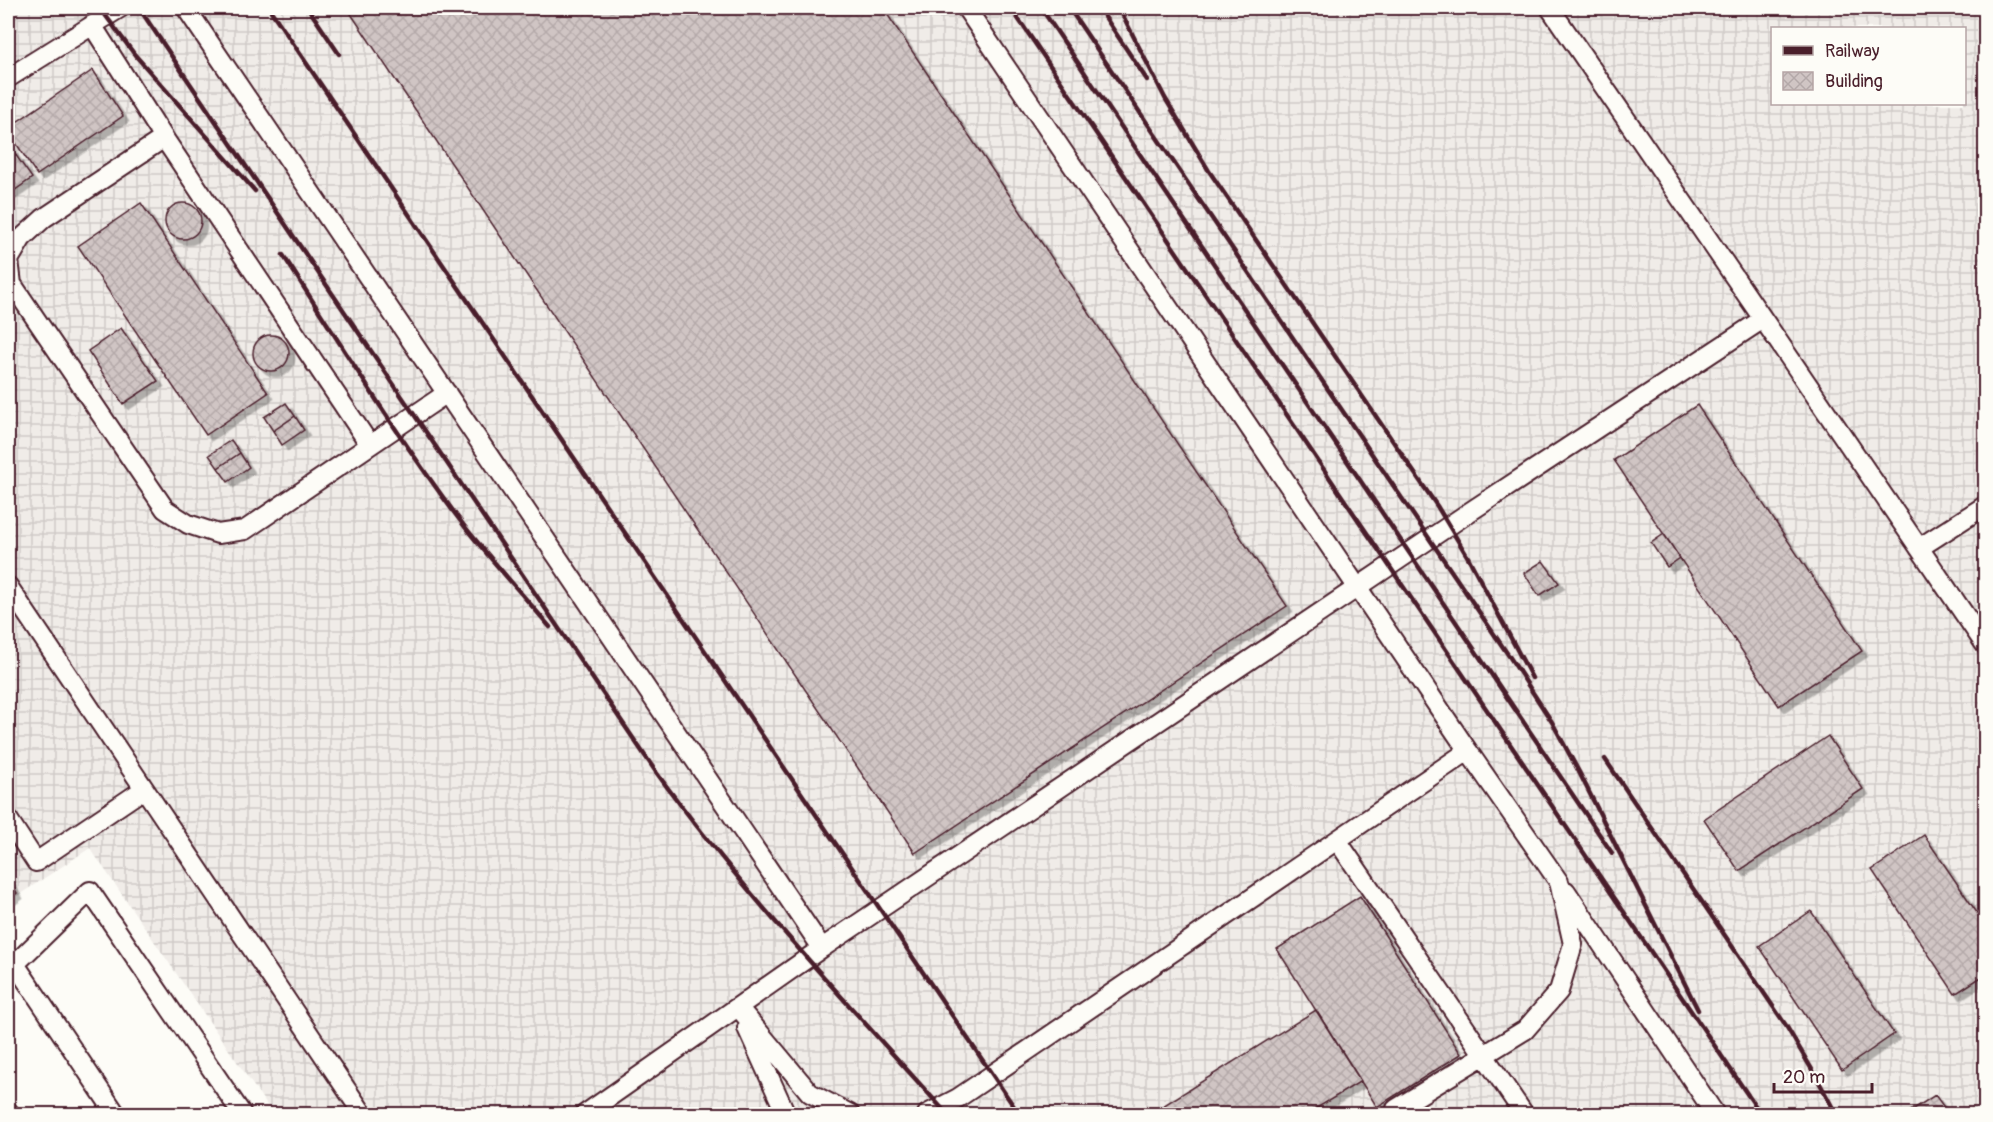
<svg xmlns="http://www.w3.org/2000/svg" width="1993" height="1122" viewBox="0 0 1993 1122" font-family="Pangolin,sans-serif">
  <defs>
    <pattern id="industrial-grid" width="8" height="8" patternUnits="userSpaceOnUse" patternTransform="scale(1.5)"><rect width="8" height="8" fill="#f0ece8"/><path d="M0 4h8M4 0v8" fill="none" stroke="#cfcac7"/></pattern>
    <pattern id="building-cross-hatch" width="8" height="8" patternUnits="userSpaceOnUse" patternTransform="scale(1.5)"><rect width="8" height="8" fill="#d0c5c4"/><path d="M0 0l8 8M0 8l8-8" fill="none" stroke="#b4a9a9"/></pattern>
    <filter id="shadow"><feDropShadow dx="5.5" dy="5.5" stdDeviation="0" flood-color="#0004"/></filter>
  </defs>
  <rect width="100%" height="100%" fill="#fdfcf7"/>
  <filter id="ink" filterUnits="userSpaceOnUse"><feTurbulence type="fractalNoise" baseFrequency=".0167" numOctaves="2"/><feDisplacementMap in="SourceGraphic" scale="12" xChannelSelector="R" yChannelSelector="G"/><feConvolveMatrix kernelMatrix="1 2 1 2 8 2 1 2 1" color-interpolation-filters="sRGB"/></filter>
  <g filter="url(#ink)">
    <!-- industrial -->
    <path fill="url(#industrial-grid)" fill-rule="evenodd" d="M8,8H1985V1114H273L90,848L8,902ZM1772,28H1964V104H1772Z"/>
    <!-- building -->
    <path fill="url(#building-cross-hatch)" stroke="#4a1f2b" stroke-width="1.5" filter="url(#shadow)" d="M347,8H883L1287,606L915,853Z
      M93,70L123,116L37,175L8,131V128Z
      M8,144L32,178L8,195Z
      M141,203L268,393L206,435L78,246Z
      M165 221a18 18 0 1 1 36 0a18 18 0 1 1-36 0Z
      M121,328L158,381L123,404L88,351Z
      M253 353a18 18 0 1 1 36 0a18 18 0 1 1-36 0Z
      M286,403L295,416L273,431L264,417Z
      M1697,405L1862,651L1779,706L1614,460Z
      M295,416L304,430L282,445L273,431Z
      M231,440L240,453L218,468L209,455Z
      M240,453L249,467L228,482L218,468Z
      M1664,534L1680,558L1667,567L1651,543Z
      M1543,561L1559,583L1539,596L1524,573Z
      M1828,736L1863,789L1739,871L1704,819Z
      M1924,835L1986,926V974L1955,994L1872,870Z
      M8,878L17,893L8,900Z
      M1360,896L1461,1054L1377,1107L1277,949Z
      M1811,911L1894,1034L1842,1070L1759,946Z
      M1316,1010L1361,1081L1307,1114H1150Z
      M1935,1095L1949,1114H1906Z"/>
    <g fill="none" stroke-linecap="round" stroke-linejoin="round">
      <defs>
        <path id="service" d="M186,8L822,948L585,1114
          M966,8L1468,751
          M1550,8L1763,319
          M92,25L164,138L44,218L22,238L9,260L12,284L165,509L188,524L218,534L245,530L447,393
          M8,78L120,8
          M164,138L370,445
          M1919,548L1986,505
          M8,586L363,1114
          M8,819L36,862L144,789
          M1337,840L1524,1114
          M1566,891L1715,1114
          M822,948L1468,513L1763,319L1986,646
          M15,964L90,891L242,1114
          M8,970L15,964L116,1114
          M738,1007L810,1093L850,1114
          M747,1028L786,1114
          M8,1111L10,1114
          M927,1114L958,1098L1468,751L1559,882L1573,944L1559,991L1525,1030L1396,1109"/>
      </defs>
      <!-- service casing -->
      <use href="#service" stroke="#4a1f2b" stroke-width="22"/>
      <!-- service -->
      <use href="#service" stroke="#fdfcf7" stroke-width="18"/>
      <!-- rail -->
      <path stroke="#4a1f2b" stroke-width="4.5" d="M100,8L135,55L255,191
        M139,8L656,772C744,893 847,1003 947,1114
        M269,8L1019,1114
        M308,8L339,54
        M1011,8L1748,1095
        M1041,8L1612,853
        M1069,8L1509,656L1552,722L1579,772L1698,1010
        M1099,8L1147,80
        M1119,8L1165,98L1209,171L1437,506L1469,559L1532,678
        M283,255C342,346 399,440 465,527C492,561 522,594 550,627
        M1605,759L1785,1024L1817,1078L1836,1114
        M1743,1088L1761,1114"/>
    </g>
  </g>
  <!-- margin -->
  <rect width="1993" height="1122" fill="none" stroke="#fdfcf7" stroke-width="30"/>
  <rect x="15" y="15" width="1963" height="1092" fill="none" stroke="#4a1f2b" stroke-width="2" filter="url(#ink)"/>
  <!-- legend -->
  <rect x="1771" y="27" width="195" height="78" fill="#fdfcf7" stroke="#b5a4a5" stroke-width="1.5"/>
  <rect x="1783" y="46" width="30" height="9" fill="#4a1f2b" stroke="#b5a4a5" stroke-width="1.5"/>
  <text x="1825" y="57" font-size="18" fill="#4a1f2b">Railway</text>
  <rect x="1783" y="72" width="30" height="18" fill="url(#building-cross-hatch)" stroke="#b5a4a5" stroke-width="1.5"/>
  <text x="1825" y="87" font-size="18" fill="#4a1f2b">Building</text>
  <!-- scale -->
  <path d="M1774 1083v9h98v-9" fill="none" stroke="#4a1f2b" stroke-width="3"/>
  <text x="1783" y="1083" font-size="18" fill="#4a1f2b" stroke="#fdfcf7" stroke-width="4.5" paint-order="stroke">20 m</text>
</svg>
